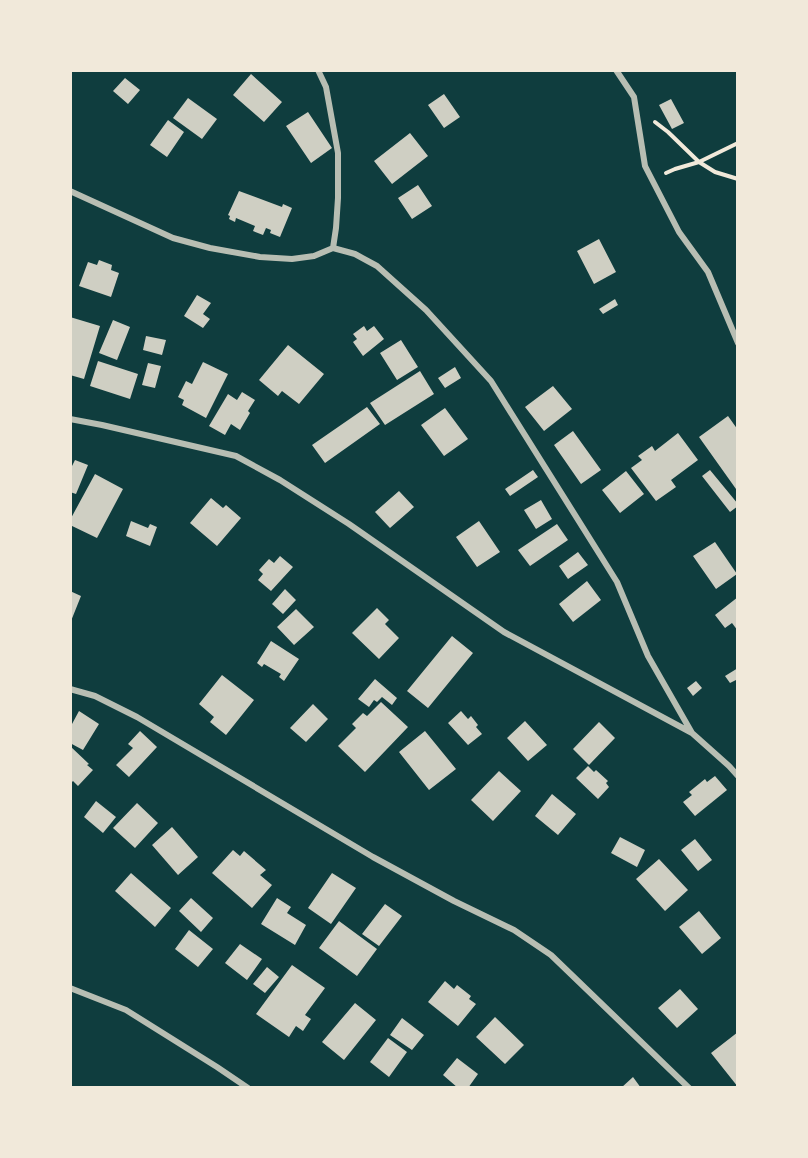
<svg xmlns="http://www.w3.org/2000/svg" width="808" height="1158" viewBox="0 0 808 1158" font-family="'Zilla Slab',serif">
  <rect width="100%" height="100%" fill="#0f3d3e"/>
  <!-- building -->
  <path fill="#cfcfc3" d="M251,74L282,102L264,122L233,95Z
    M125,78L140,90L128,104L113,91Z
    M444,94L460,117L444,128L428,105Z
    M188,98L217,119L202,139L173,118Z
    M671,99L684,123L672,129L659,105Z
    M308,112L332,148L311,163L286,126Z
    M168,120L184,132L167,157L150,145Z
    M410,133L428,156L392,184L374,161Z
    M418,185L432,206L412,219L398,198Z
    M239,191L282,207L283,204L292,208L280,237L270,233L271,230L266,228L263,235L253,231L255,226L236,218L235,222L229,219L230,216L228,215Z
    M599,239L616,272L594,284L577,251Z
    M99,260L112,265L111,270L119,273L111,297L79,286L88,262L97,265Z
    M197,295L211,303L203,314L210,319L203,328L184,316Z
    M615,299L618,305L603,314L599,309Z
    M70,317L100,326L84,379L70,375Z
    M113,320L130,327L117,360L99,353Z
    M364,326L367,331L374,326L384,339L363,356L353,342L357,339L353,334Z
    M146,336L166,340L162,355L143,350Z
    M401,340L418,367L397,380L380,353Z
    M288,345L324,374L299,404L282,391L278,396L259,380Z
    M98,361L138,374L130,399L90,386Z
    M203,362L228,374L206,418L182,405L184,400L178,397L186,381L192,384Z
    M148,363L161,366L155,388L142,385Z
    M455,367L461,378L445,388L438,378Z
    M420,371L434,394L385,425L370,403Z
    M553,386L572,409L544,431L525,407Z
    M242,392L255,400L248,411L250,413L240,430L231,424L225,435L209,426L228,394L237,400Z
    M367,407L380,424L325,463L312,445Z
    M445,408L468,439L444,456L421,425Z
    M728,416L738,430V487L736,489L699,437Z
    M573,431L601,470L581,484L554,445Z
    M678,433L698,460L671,480L676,487L656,501L631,468L642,460L638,456L652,446L655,451Z
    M75,460L88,465L76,494L70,492V470Z
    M533,470L538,477L510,496L505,489Z
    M710,470L738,504V506L730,512L702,476Z
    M626,471L644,494L620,513L602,490Z
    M95,474L123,489L97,538L70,525V520Z
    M399,491L414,507L390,528L375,512Z
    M211,498L223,508L226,505L241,518L217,546L190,523Z
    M541,500L552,519L536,529L524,510Z
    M131,521L148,528L150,524L157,527L150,546L126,536Z
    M479,521L500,552L477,567L456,537Z
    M557,524L568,540L530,566L518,550Z
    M715,542L737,574L716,589L693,556Z
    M578,552L588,565L568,579L559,566Z
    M280,556L293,567L271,591L258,580L263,574L259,570L269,559L274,563Z
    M587,581L601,600L573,622L559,604Z
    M285,589L296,600L283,614L272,604Z
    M70,591L81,596L71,621H70Z
    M738,597V631L732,623L725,628L715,615Z
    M377,608L389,620L385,624L399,638L379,659L352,633Z
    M296,609L314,627L294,645L277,627Z
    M452,636L473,653L428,708L407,691Z
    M271,641L299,659L284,681L279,677L281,674L264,664L262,667L257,663Z
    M738,668V679L730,683L725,676Z
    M222,675L254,700L226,735L210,722L214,717L199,704Z
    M375,679L397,698L392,705L382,697L377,702L374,700L369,707L358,699Z
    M696,681L702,688L693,696L687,688Z
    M381,702L408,727L365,772L338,746L356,728L352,724L363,713L367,716Z
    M313,704L328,719L306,742L290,728Z
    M79,711L99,724L83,750L70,743V723L72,724Z
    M461,711L468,719L471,716L478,725L476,727L482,734L468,745L448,723Z
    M525,721L547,745L528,761L507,738Z
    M599,722L615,738L589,765L573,749Z
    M140,731L157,747L129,777L116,765L133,748L128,744Z
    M425,731L456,769L429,790L399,752Z
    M70,746L89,764L87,765L93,770L78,786L73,781L70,784Z
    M588,766L594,772L596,770L608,781L606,783L609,787L598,799L576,778Z
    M499,771L521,791L493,821L471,800Z
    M715,776L727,790L695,816L683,802L692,795L689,792L705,779L707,782Z
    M552,794L576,814L558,835L535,816Z
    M96,801L116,817L103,833L84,817Z
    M137,803L158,823L135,848L113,828Z
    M172,827L198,857L178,875L152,845Z
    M620,837L645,850L637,867L611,853Z
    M695,839L712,860L698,871L681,850Z
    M233,850L240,856L244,851L266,870L260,875L272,885L252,908L212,873Z
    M659,859L688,890L665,911L636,879Z
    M131,873L171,908L155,927L115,891Z
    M332,873L356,888L331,924L308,908Z
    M191,898L213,918L201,932L179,911Z
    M277,898L291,907L287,913L306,925L295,945L261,924Z
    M385,904L402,916L379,946L362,934Z
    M699,911L721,938L702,954L679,927Z
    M339,921L377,949L357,976L319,948Z
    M189,930L213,949L198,967L175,949Z
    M240,944L262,959L247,980L225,963Z
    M292,965L325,988L305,1015L311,1019L303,1031L296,1026L289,1037L256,1014Z
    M267,967L279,977L265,993L253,984Z
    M445,981L454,989L457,985L471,996L469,999L476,1004L458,1026L428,1002Z
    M680,989L698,1009L677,1028L658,1008Z
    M355,1003L376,1020L344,1060L322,1042Z
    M495,1017L524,1045L505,1064L476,1037Z
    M402,1018L424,1035L412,1050L390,1035Z
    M738,1032V1087L711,1053Z
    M388,1038L407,1052L389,1077L370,1062Z
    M457,1058L478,1074L468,1088H458L443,1075Z
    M633,1077L641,1088H621Z"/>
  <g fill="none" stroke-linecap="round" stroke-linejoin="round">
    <!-- path -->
    <path stroke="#f1e9da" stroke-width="4" d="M655,122L668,132L699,162L738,143
      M666,173L675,169L699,162L715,172L738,179"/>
    <!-- minor -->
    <path stroke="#b8beb3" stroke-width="6" d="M318,70L326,87L338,153V198L336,228L333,248
      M616,70L634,97L645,166L679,232L708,272L738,343
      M70,191L173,238L210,248L260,257L292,259L314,256L333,248L355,254L377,266L426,310L491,381L617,582L648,656L692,733
      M70,419L102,425L236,456L280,480L349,524L504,632L692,733L729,766L738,776
      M70,689L95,696L137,717L373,857L454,901L514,930L551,955L689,1088
      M70,988L126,1010L217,1067L248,1088"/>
  </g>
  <!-- border -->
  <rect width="808" height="1158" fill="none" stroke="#f1e9da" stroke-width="144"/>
</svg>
